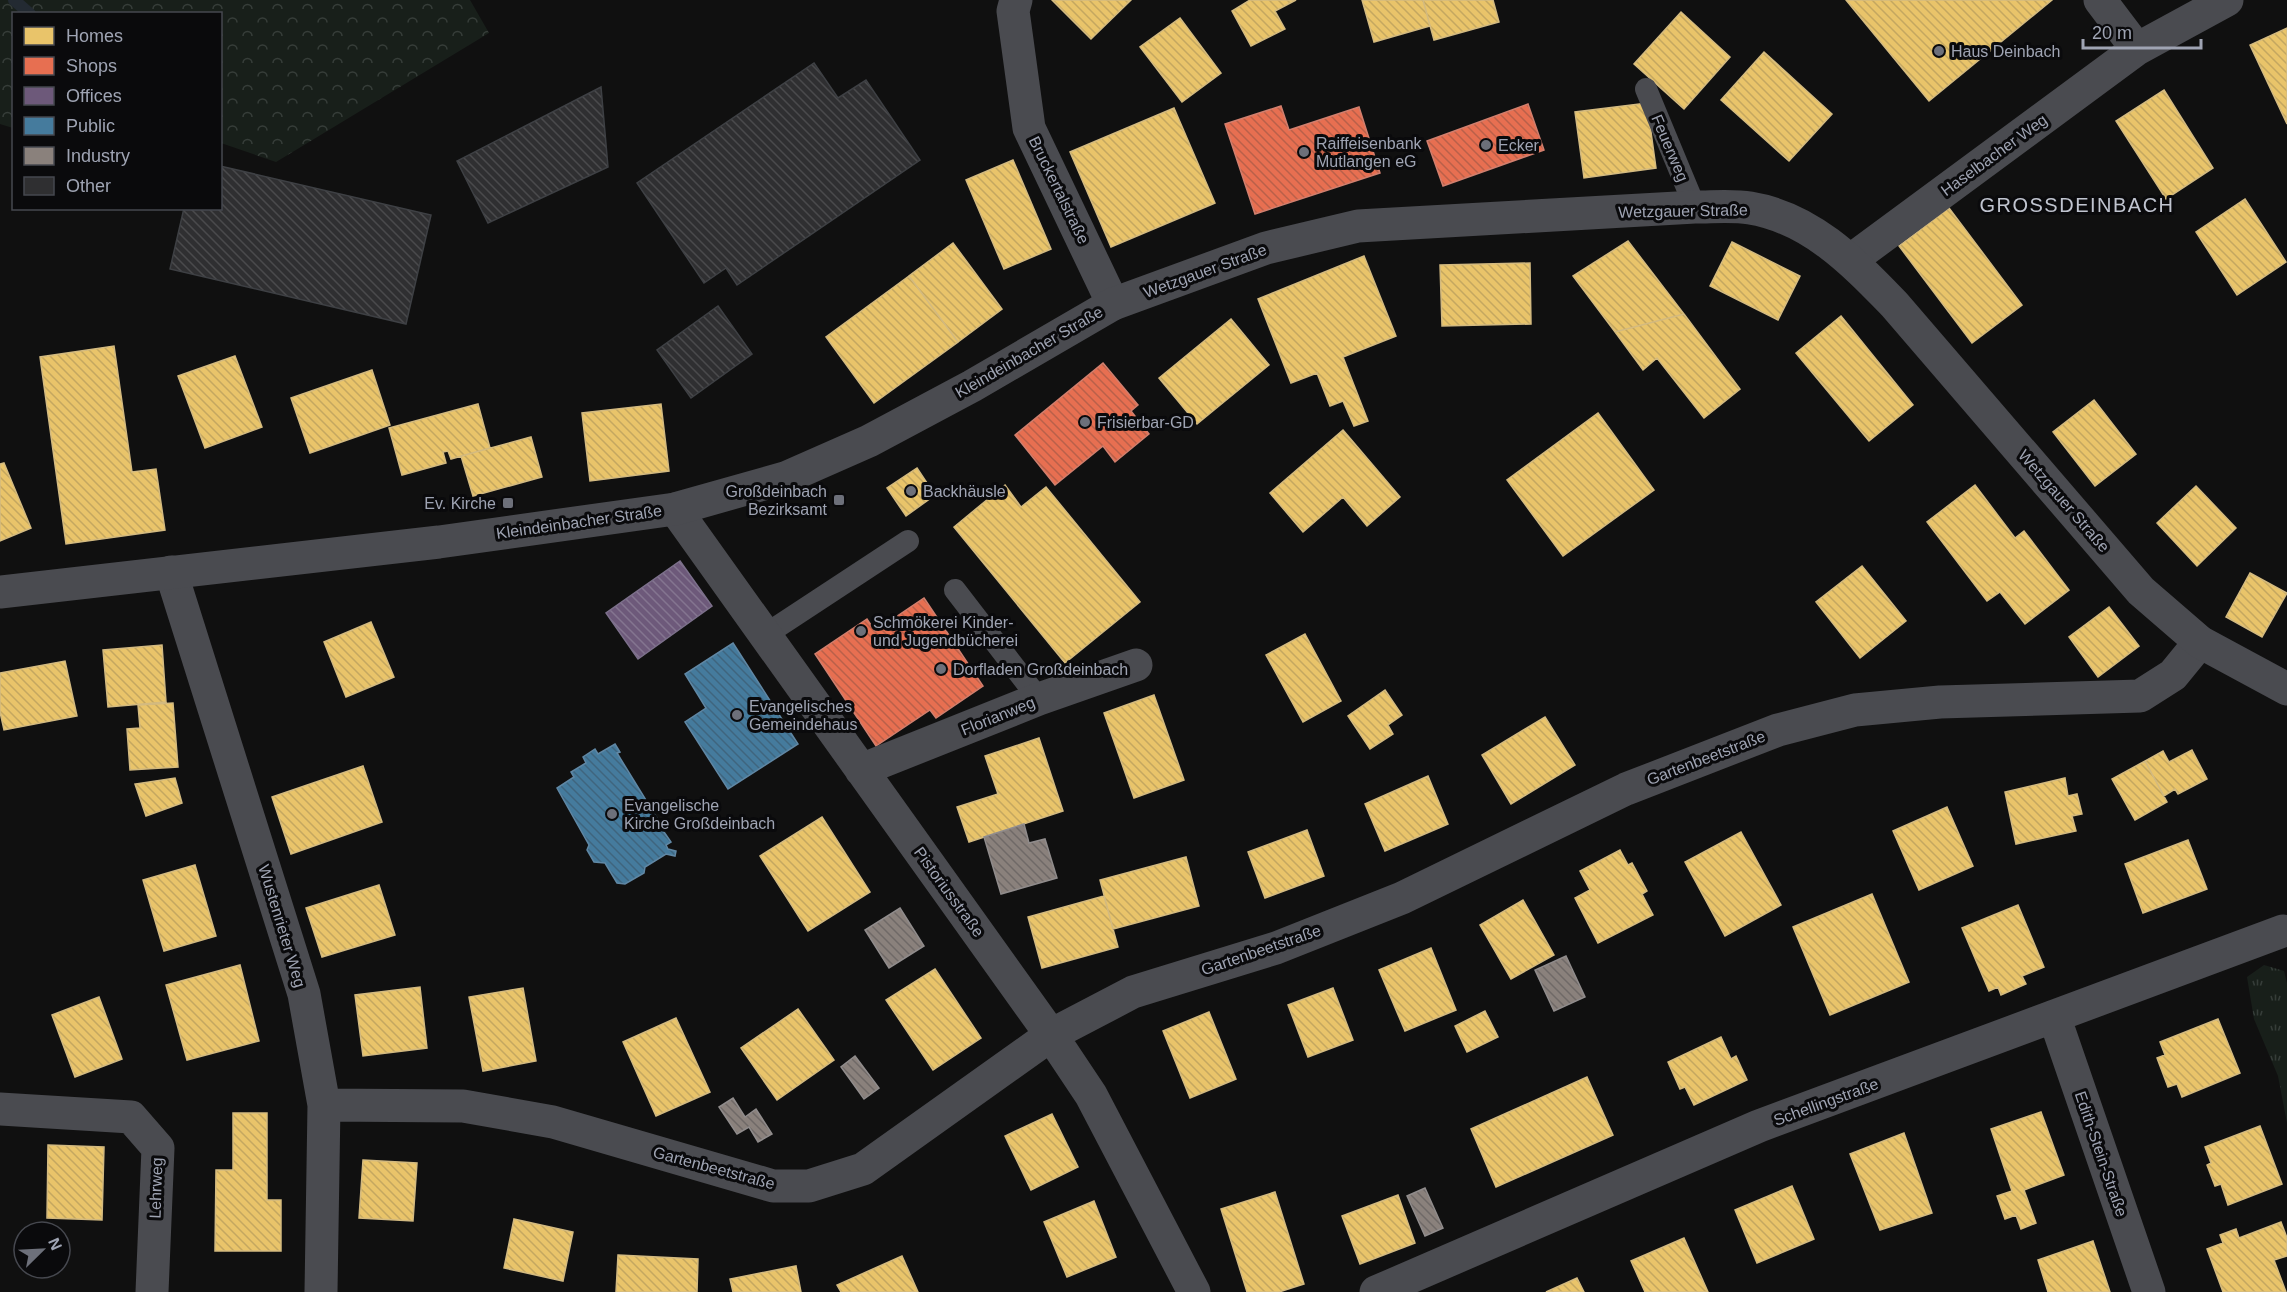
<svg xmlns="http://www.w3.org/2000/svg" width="2287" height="1292" viewBox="0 0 2287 1292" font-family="Arial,sans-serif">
  <defs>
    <pattern id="grass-tufts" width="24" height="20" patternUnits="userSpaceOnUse" patternTransform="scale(1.5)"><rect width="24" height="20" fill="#181f1a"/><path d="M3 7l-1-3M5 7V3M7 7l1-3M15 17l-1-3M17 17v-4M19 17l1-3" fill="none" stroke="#363d39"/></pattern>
    <pattern id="forest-crowns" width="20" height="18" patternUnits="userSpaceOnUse" patternTransform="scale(1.5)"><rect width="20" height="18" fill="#181f1a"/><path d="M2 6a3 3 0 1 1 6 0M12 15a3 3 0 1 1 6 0" fill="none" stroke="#363d39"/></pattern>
    <pattern id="homes-back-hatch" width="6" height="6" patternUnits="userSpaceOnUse" patternTransform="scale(1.5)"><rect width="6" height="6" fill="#e9c46a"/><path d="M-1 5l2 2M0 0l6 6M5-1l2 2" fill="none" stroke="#c4a760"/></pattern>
    <pattern id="shops-back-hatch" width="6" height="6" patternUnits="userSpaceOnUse" patternTransform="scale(1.5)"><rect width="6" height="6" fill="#e76f51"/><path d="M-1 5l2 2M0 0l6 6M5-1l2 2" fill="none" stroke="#b9604a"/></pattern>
    <pattern id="offices-back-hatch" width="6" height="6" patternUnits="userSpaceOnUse" patternTransform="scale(1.5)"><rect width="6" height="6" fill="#6d597a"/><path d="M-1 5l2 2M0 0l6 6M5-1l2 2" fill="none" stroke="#847590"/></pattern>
    <pattern id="public-back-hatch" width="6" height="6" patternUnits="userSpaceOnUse" patternTransform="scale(1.5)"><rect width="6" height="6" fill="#457b9d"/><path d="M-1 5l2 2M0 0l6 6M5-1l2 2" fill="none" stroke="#3f657e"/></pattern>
    <pattern id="industry-back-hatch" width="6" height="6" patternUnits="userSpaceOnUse" patternTransform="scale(1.5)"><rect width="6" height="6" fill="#8a817c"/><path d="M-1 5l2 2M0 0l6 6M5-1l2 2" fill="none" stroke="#6f6967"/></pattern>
    <pattern id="building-back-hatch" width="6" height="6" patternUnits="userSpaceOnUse" patternTransform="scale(1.5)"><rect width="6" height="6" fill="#2f2f31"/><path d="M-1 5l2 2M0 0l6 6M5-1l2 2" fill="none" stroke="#4a4a4c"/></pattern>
  </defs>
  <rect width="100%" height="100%" fill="#101010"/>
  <!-- grass -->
  <path fill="url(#grass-tufts)" d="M2264,965L2284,971L2287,983V1123L2278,1076L2254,1019L2247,977Z"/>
  <!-- forest -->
  <path fill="url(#forest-crowns)" d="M0,0H470L489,33L276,162L221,143L220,14H14L13,128L0,124Z"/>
  <!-- homes -->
  <path fill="url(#homes-back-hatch)" stroke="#d3ba80" stroke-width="1.5" d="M1052,0H1131L1091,39Z
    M1250,0H1296L1275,11L1285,29L1251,46L1232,11Z
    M1362,0H1423L1430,26L1374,42Z
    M1423,0H1493L1499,22L1434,40Z
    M1846,0H2052L1929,101Z
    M1681,12L1730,57L1684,109L1634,64Z
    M1180,18L1221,73L1182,102L1140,47Z
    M2287,28V124L2250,45Z
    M1764,52L1832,114L1789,161L1721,100Z
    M2164,90L2213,168L2166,199L2116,121Z
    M1647,103L1656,168L1584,178L1575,112Z
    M1174,108L1215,203L1111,247L1070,152Z
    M1013,160L1051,249L1004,269L966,180Z
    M2245,199L2286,262L2237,295L2196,232Z
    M1949,208L2022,305L1972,343L1899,246Z
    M1628,241L1684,314L1615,332L1573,276Z
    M1732,242L1800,276L1778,320L1710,286Z
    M953,243L1002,309L958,342L909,276Z
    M1364,256L1396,336L1343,357L1368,421L1354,426L1343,401L1330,406L1317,373L1291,383L1258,299Z
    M1530,263L1531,324L1442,326L1440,265Z
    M909,276L958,342L874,403L826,337Z
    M1684,314L1740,389L1704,418L1657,358L1643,370L1615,332Z
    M1841,316L1913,405L1869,441L1796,353Z
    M1231,319L1269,365L1197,424L1159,378Z
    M114,346L132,472L156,469L165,530L66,544L40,357Z
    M235,356L262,427L205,448L178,376Z
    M372,370L390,425L310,453L291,398Z
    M2094,400L2136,454L2095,486L2053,432Z
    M478,404L490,448L451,459L448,451L443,452L446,463L402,475L389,428Z
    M661,404L669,471L590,481L582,413Z
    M1598,413L1654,490L1563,556L1507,480Z
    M1343,430L1400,497L1367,526L1343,497L1303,532L1270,493Z
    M531,437L542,477L473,496L461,456Z
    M4,463L31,528L0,541V464Z
    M917,468L935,495L906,516L887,488Z
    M1005,485L1021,507L1046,487L1140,602L1065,663L954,527Z
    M1975,485L2015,538L2024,531L2069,590L2025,624L2000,592L1987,601L1927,522Z
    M2196,486L2236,528L2197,566L2157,523Z
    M1862,566L1906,621L1860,658L1816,602Z
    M2250,573L2287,593L2262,637L2226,617Z
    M2109,607L2139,646L2098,677L2069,637Z
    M371,622L394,677L346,697L324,642Z
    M1305,634L1341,701L1303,722L1266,655Z
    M162,645L166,702L108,707L103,650Z
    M65,661L77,716L4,730L0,712V673Z
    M1385,690L1402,715L1388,725L1393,734L1370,749L1348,716Z
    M1154,695L1184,780L1134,798L1104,713Z
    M173,703L178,767L130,770L127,729L140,728L138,705Z
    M1545,717L1575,765L1511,804L1482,755Z
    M1039,738L1063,811L969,842L957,807L998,794L985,756Z
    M2192,750L2207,779L2178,794L2175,789L2164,796L2145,761L2163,751L2169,762Z
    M2145,761L2167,802L2135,820L2112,779Z
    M363,766L382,822L291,854L272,797Z
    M1428,776L1448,824L1385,851L1365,804Z
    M175,778L182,803L146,816L135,784Z
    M2065,778L2068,796L2077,794L2082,814L2072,816L2076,831L2016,844L2005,792Z
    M1947,807L1973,866L1919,890L1893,831Z
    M822,817L870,892L808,931L760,856Z
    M1307,830L1324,876L1265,898L1248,852Z
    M1741,832L1781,905L1725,936L1685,862Z
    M2188,840L2207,889L2143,913L2125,864Z
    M1620,850L1628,865L1632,863L1647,891L1642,894L1653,915L1598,943L1575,898L1590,890L1580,871Z
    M1186,857L1199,906L1113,929L1100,880Z
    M195,865L216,936L164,951L143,880Z
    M379,885L395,935L322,957L306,908Z
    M1872,894L1909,982L1830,1015L1793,927Z
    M1104,896L1118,947L1042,968L1028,917Z
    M1523,900L1554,955L1511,979L1480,925Z
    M2018,905L2044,967L2022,976L2026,984L2001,995L1998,987L1989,991L1962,928Z
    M1431,948L1456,1010L1405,1031L1379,970Z
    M240,965L259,1041L187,1060L166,985Z
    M935,969L981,1038L933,1070L886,1000Z
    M420,987L427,1048L363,1056L355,995Z
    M523,988L536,1061L483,1071L469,997Z
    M1333,988L1353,1040L1308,1057L1288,1005Z
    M99,997L122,1059L75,1077L52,1015Z
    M798,1009L834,1060L777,1100L741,1048Z
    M1485,1011L1498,1037L1467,1052L1455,1026Z
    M1209,1012L1236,1079L1190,1098L1163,1031Z
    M676,1018L710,1092L656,1116L623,1042Z
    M2218,1019L2240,1073L2182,1097L2177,1084L2168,1087L2157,1058L2165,1055L2160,1042Z
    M1721,1037L1731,1059L1736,1056L1747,1080L1694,1105L1685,1087L1680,1089L1668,1062Z
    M1587,1077L1613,1135L1496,1187L1471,1129Z
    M2041,1112L2064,1175L2024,1190L2036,1223L2021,1229L2016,1215L2005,1219L1997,1196L2012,1191L1991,1129Z
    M233,1113H267V1200H281V1251H215L216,1170H233Z
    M1052,1114L1078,1167L1031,1190L1005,1136Z
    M2260,1126L2282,1184L2228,1205L2221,1184L2215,1186L2207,1165L2211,1163L2205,1147Z
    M1904,1133L1932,1213L1880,1230L1850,1154Z
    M48,1145L104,1147L102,1220L47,1218Z
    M363,1160L417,1163L413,1221L359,1218Z
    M1792,1186L1814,1239L1757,1263L1735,1210Z
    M1275,1192L1304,1284L1279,1292H1247L1221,1209Z
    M1398,1195L1415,1243L1360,1264L1342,1216Z
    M1094,1201L1116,1257L1067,1277L1044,1222Z
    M514,1219L573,1232L563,1281L504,1268Z
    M2281,1222L2287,1238V1256L2274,1260L2286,1292H2223L2207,1249L2223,1243L2220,1235L2236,1229L2239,1238Z
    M1684,1238L1708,1292H1645L1631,1261Z
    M2093,1241L2110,1292H2048L2038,1260Z
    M618,1255L698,1259L697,1292H616Z
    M902,1256L918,1292H841L837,1285Z
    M796,1266L801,1292H733L730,1279Z
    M1577,1278L1584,1292H1546Z"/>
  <!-- shops -->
  <path fill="url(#shops-back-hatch)" stroke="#d17f6e" stroke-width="1.5" d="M1528,104L1544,150L1443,186L1427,141Z
    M1281,106L1289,130L1359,107L1380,173L1255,214L1225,124Z
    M1103,363L1138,405L1131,411L1149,434L1115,462L1103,446L1055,485L1015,435Z
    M924,598L983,686L936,718L930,710L876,746L815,654L867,619L875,631Z"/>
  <!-- offices -->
  <path fill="url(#offices-back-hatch)" stroke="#7c708b" stroke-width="1.5" d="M680,561L712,606L638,659L606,613Z"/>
  <!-- public -->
  <path fill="url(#public-back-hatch)" stroke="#6087a4" stroke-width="1.5" d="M733,643L798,744L728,789L685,722L706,708L685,674Z
    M615,744L620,752L617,753L660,823L663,820L668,829L664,832L671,842L666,845L668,849L676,851L675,856L666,854L645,867L644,873L625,884L617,883L605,863L594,862L587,850L589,845L557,788L574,777L571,772L586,763L583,757L595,749L598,754Z"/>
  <!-- industry -->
  <path fill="url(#industry-back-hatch)" stroke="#908c8c" stroke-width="1.5" d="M1024,824L1029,843L1045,839L1057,878L1001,894L984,837Z
    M900,908L924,946L889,968L865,930Z
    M1566,956L1585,997L1554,1011L1535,970Z
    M855,1056L879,1088L864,1099L841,1067Z
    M733,1098L745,1117L756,1109L772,1134L758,1142L749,1127L737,1134L719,1107Z
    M1425,1188L1443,1228L1425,1236L1407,1196Z"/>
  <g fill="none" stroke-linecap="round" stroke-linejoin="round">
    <!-- stream -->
    <path stroke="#232a32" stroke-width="12" d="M14,0L30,14"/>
  </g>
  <!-- building -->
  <path fill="url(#building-back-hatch)" stroke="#3e4044" stroke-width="1.5" d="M814,63L838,98L866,80L920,160L737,285L726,268L704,283L637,183Z
    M601,87L608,167L488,223L457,161Z
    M220,166L431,215L406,324L170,269L184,208H220Z
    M718,306L752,354L691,398L657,350Z"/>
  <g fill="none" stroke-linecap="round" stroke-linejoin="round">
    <!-- service -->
    <path stroke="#4a4b50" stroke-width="22" d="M1646,89L1695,207
      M955,590L1039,699
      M765,635L908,541"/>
    <!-- minor -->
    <path stroke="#4a4b50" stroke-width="33" d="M1016,0L1013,11L1029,128L1113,304
      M2100,0L2137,49
      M1851,260L2137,49L2227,0
      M675,509L1051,1035L1091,1095L1194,1292
      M171,572L304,994L324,1105L321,1292
      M861,770L1039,699L1136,665
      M2054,1016L2149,1292
      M324,1105L463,1106L553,1122L773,1186H809L863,1169L1051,1035L1133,992L1276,948L1402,898L1626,789L1778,730L1855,710L1940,702L2140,696L2173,675L2200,642
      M0,1109L131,1117L158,1148L152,1292
      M1376,1292L1759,1126L2283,931"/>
    <!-- tertiary -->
    <path stroke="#4a4b50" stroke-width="33" d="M0,592L439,542L675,509L785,478L869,441L972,386L1113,304L1266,248L1358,226L1695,207C1713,207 1733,205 1750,208C1811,218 1853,262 1894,304L2141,591L2200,642L2287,689"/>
  </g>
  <!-- markers -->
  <g fill="#6d707a" stroke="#0a0a0c" stroke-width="2">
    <circle cx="1939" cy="51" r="6"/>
    <circle cx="1486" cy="145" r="6"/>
    <circle cx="1304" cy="152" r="6"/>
    <circle cx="1085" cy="422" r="6"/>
    <circle cx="911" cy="491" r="6"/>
    <rect x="833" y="494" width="12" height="12" rx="3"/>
    <rect x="502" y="497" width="12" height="12" rx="3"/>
    <circle cx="861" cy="631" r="6"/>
    <circle cx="941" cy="669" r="6"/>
    <circle cx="737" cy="715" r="6"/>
    <circle cx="612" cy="814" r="6"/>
  </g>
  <g text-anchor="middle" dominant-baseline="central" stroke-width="6" stroke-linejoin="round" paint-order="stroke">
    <!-- poi labels -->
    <g font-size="16" fill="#9fa4b3" stroke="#0a0a0c" text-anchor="start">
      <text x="1951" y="51">Haus Deinbach</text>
      <text x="1316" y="143">Raiffeisenbank<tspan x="1316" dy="18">Mutlangen eG</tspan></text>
      <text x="1498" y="145">Ecker</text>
      <text x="1097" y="422">Frisierbar-GD</text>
      <text x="827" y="491" text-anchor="end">Großdeinbach<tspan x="827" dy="18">Bezirksamt</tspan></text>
      <text x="923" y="491">Backhäusle</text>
      <text x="496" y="503" text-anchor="end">Ev. Kirche</text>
      <text x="873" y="622">Schmökerei Kinder-<tspan x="873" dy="18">und Jugendbücherei</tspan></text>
      <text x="953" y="669">Dorfladen Großdeinbach</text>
      <text x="749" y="706">Evangelisches<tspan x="749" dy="18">Gemeindehaus</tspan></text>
      <text x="624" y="805">Evangelische<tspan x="624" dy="18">Kirche Großdeinbach</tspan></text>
    </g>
    <!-- street labels -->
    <g font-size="16" fill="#9fa4b3" stroke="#0a0a0c">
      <text transform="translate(1670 148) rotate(67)">Feuerweg</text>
      <text transform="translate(1994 155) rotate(-36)">Haselbacher Weg</text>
      <text transform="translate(1059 190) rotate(64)">Bruckertalstraße</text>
      <text transform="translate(1683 211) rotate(-1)">Wetzgauer Straße</text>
      <text transform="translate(1205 271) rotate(-20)">Wetzgauer Straße</text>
      <text transform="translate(1029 352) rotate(-30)">Kleindeinbacher Straße</text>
      <text transform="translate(2064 501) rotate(49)">Wetzgauer Straße</text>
      <text transform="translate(579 522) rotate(-8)">Kleindeinbacher Straße</text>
      <text transform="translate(998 716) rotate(-22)">Florianweg</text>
      <text transform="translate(1706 758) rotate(-21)">Gartenbeetstraße</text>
      <text transform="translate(949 892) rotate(54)">Pistoriusstraße</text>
      <text transform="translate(282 926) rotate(73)">Wustenrieter Weg</text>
      <text transform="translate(1261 950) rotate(-19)">Gartenbeetstraße</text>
      <text transform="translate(1826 1102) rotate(-20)">Schellingstraße</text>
      <text transform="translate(2101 1154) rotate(71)">Edith-Stein-Straße</text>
      <text transform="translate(714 1168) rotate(15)">Gartenbeetstraße</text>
      <text transform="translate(156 1188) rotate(-88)">Lehrweg</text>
    </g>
    <!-- quarter labels -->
    <g font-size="20" letter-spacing="1.5" fill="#c0c4cf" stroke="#0a0a0c">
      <text x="2077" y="205">GROSSDEINBACH</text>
    </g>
  </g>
  <!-- legend -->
  <rect x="12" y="12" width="210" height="198" fill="#0a0a0c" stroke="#46484f" stroke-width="1.5"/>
  <rect x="24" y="27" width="30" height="18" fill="#e9c46a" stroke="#46484f" stroke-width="1.5"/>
  <text x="66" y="42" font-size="18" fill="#9fa4b3">Homes</text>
  <rect x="24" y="57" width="30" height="18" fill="#e76f51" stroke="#46484f" stroke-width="1.5"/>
  <text x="66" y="72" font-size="18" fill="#9fa4b3">Shops</text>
  <rect x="24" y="87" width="30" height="18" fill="#6d597a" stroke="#46484f" stroke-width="1.5"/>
  <text x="66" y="102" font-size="18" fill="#9fa4b3">Offices</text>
  <rect x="24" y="117" width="30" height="18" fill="#457b9d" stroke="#46484f" stroke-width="1.5"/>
  <text x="66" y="132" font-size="18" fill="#9fa4b3">Public</text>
  <rect x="24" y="147" width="30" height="18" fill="#8a817c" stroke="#46484f" stroke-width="1.5"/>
  <text x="66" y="162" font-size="18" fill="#9fa4b3">Industry</text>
  <rect x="24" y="177" width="30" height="18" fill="#2f2f31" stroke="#46484f" stroke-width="1.5"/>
  <text x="66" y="192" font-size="18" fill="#9fa4b3">Other</text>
  <!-- north arrow -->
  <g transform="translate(42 1250) rotate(66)"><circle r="28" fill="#0a0a0c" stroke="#46484f" stroke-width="1.5"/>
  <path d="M0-4.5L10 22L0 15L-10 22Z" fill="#6d707a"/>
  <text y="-9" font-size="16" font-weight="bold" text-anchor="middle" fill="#9fa4b3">N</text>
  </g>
  <!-- scale -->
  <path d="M2083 39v9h118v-9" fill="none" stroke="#9fa4b3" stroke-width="3"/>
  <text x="2092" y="39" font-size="18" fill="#9fa4b3" stroke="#0a0a0c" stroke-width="4.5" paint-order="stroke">20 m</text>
</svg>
